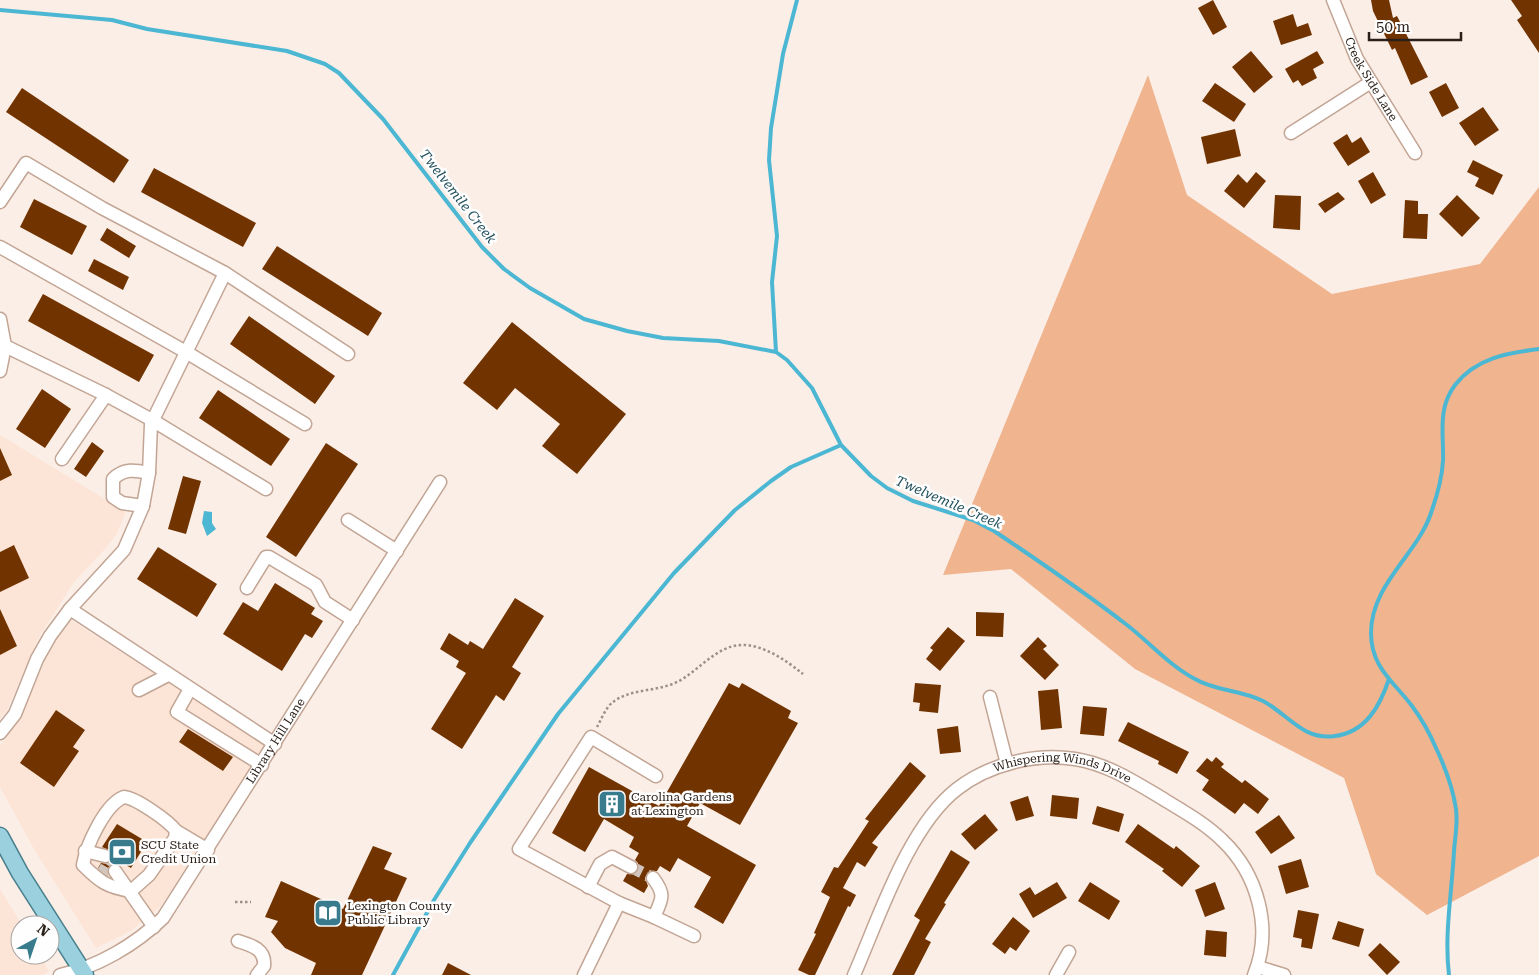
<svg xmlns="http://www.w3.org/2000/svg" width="1539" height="975" viewBox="0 0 1539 975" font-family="'Roboto Serif',serif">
  <rect width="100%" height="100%" fill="#fbeee7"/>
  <!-- built -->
  <path fill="#fce5d7" d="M0,435L126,512L116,535L105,549L74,582L39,637L7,710L0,719Z
    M71,620L266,746L161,906L131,931L96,948L35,851L0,787V745L5,740L28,701L51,645Z
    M0,889L22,925L20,955H40L49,971L44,975H0Z"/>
  <!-- green -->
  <path fill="#f0b48f" d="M1148,75L1187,195L1332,294L1480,264L1539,187V856L1427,915L1376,874L1344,778L1135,669L1011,569L943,575Z"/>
  <!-- water -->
  <path fill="#4cb7d3" d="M204,511L212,512V523L216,529L207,536L202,523Z"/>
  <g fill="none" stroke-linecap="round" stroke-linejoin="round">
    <!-- stream -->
    <path stroke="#4cb7d3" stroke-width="4" d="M0,10L112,20L147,29L287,51L325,64L339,73L383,119L482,247L504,269L530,288L584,319L627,331L663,338L719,341L776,352L787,360L812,388L841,445L871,476L887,488L913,501L973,520L994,531C1039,561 1084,592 1127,625C1149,642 1170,666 1195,679C1215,691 1241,690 1263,701C1288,714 1303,741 1335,736C1366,732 1380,706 1389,679
      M776,352L772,282L777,236L769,160L771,128L783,54L797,0
      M393,975L434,900L470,843L558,714L674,573L735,510L771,481L791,467L841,445
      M1449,975C1444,934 1452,892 1454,851C1455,837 1458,823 1456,809C1453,789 1445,767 1436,748C1430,734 1421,718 1412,706C1393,681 1371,667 1371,633C1371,584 1417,555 1431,513C1437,496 1442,478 1443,461C1444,434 1437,409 1455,385C1476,358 1507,353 1539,349"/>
  </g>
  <!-- building -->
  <path fill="#713400" d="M1213,0L1227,27L1213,35L1198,8Z
    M1371,0H1389L1393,18L1397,16L1428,77L1411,85L1395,48L1392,50L1373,11Z
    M1511,0H1539V53L1517,20L1522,16Z
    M1293,14L1297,27L1308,23L1312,35L1281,45L1273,21Z
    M1251,51L1273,77L1254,93L1232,67Z
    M1317,51L1324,63L1313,69L1317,78L1302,86L1298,80L1293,83L1285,69Z
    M1215,83L1246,104L1234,122L1202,101Z
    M1446,83L1459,108L1442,117L1429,92Z
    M22,88L129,160L114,183L6,112Z
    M1483,107L1499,130L1475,146L1459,123Z
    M1235,129L1241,156L1207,164L1201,137Z
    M1347,134L1352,143L1361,137L1370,152L1348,166L1333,143Z
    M1473,160L1503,175L1493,195L1475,186L1479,178L1467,172Z
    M154,168L256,223L243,247L141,192Z
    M1256,172L1266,181L1244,208L1224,191L1238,174L1247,183Z
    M1373,172L1386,195L1371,204L1358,181Z
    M1338,192L1345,199L1325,213L1318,204Z
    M1275,195L1301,196L1300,230L1273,228Z
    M1457,195L1480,218L1462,237L1439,214Z
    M34,199L87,226L72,255L20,227Z
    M1405,200L1418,201V214H1428L1427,239L1403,238Z
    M107,228L136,246L129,258L100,240Z
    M277,246L382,313L368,336L262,269Z
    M94,259L129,277L123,290L88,271Z
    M43,294L154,355L139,382L28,321Z
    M249,316L335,376L315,404L230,344Z
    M512,322L626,414L577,474L542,446L560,424L515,388L497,410L463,383Z
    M42,389L71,409L45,448L16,429Z
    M218,390L290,439L271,466L199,418Z
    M92,442L104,451L86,477L74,469Z
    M326,443L358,464L296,557L266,537Z
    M0,448L12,475L0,481Z
    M183,476L201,481L186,534L168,529Z
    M14,545L29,578L0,592V552Z
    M158,547L217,584L197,617L137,579Z
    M275,583L315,608L311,614L323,621L312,638L305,634L282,671L223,634L243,602L258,611Z
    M515,598L544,616L512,667L521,673L504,701L496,695L462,749L431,729L466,673L456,667L459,661L440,649L449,633L468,645L470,641L483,649Z
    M0,609L17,646L0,655Z
    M976,612L1004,613L1003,637L976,636Z
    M948,627L965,641L940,671L926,659L933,650L930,648Z
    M1038,637L1047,646L1043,649L1059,665L1045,680L1020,656Z
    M729,683L739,688L742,683L791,711L788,718L798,723L740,825L700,803L687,826L756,865L723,924L694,907L711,877L678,858L670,872L660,866L657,871L648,872L645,878L648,886L644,893L623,881L627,874H635L638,870V863L635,860L639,853L629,847L634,837L604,819L585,852L552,833L589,767L659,806Z
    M915,683L941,685L938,713L919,711L920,703L913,702Z
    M1058,689L1062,728L1041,730L1038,691Z
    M1083,706L1107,708L1104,736L1080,734Z
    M56,710L85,730L73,747L79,751L54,787L20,763Z
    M1128,722L1189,752L1177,774L1158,764L1159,761L1118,741Z
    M958,726L961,752L940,754L937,729Z
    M188,729L233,757L223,771L179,742Z
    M1216,757L1224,764L1221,767L1242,783L1245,780L1269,799L1258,814L1244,803L1235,814L1202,790L1209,780L1196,771L1207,758L1212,762Z
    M910,762L926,776L872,843L878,847L865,867L857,862L843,888L856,895L850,907L848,906L815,975H809L798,970L816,934L814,933L830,897L821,892L834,867L838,868L869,821L865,819Z
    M1052,795L1079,798L1077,819L1050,816Z
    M1028,796L1034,816L1016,821L1010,802Z
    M1097,806L1124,814L1119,832L1092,824Z
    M985,814L998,830L975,850L961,834Z
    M1279,815L1295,838L1271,854L1255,832Z
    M117,824L147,842L131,868L121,862L120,865L114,863L108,868V876L98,868L101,863L108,864L113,858L111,851L102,847Z
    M1138,824L1174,849L1176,846L1200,866L1182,887L1162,871L1164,869L1125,842Z
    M373,846L392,853L384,869L407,878L362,975H311L316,963L285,948L271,932L278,921L265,917L281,881L343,909Z
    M951,850L970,862L944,903L946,904L925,939L931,942L914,975H892L920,920L914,916Z
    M1301,859L1309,887L1286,894L1278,866Z
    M1057,882L1067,898L1033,918L1019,894L1030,887L1035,895Z
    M1090,882L1120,901L1109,920L1078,901Z
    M1215,882L1225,909L1205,917L1195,890Z
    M1298,910L1319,914L1312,949L1301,947L1302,939L1293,937Z
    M1013,917L1030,931L1016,951L1010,947L1005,954L992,944Z
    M1338,921L1364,929L1359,947L1332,939Z
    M1206,930L1227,932L1226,957L1204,955Z
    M1380,943L1400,962L1387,975L1368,955Z
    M448,963L471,975H442Z"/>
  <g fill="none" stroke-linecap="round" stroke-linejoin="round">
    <!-- minor-tunnel -->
    <path stroke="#d1c5be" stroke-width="12" stroke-dasharray="12 6" stroke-linecap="butt" d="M105,856L119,866
      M631,867L653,878
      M98,869L112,877"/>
    <defs>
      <g id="minor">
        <path id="s1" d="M1333,0L1357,59L1415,153"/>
        <path d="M1291,133L1371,82"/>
        <path d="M0,202L26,163L102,208L225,273L151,424L149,473L143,506L124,550L70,609L50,636L37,659L15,714L0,733"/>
        <path d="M0,247L186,352L305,424"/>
        <path d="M225,273L348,354"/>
        <path d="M0,319L5,346L0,371"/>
        <path d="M5,346L106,395L152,420L266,489"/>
        <path d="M62,459L106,395"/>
        <path d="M143,506L122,503L113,497V479C124,468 135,470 149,473"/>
        <path d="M348,520L397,551"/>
        <path d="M247,588L266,557H269L316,585L325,602L353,620"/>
        <path d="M70,609L275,744"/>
        <path d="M190,689L177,712L262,765"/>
        <path d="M139,690L168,675"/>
        <path d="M990,697L1007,764"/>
        <path d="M124,797C136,798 169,821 176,831L175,838L149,875L131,891C107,887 100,882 83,865C86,846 105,804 124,797Z"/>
        <path d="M176,831L208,850"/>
        <path d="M85,851L105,856"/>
        <path d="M115,871L154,927"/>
        <path d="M653,878C666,895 662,899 654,917L694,936"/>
        <path d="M588,887L600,864L612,857L631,867"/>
        <path d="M654,917L619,903L519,849L591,737L656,776"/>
        <path d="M238,941C251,945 266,949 264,966L257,975"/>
        <path d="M1258,967L1284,975"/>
        <path id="s2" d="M60,975C98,967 136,944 163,918L440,482"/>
        <path d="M584,975L619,903"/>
        <path id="s3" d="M854,975C879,918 908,827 957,789C989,764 1035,753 1075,759C1107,764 1133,781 1160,797C1181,810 1205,823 1222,840C1258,874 1273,929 1254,975"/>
        <path d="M1056,975L1069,952"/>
      </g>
      <path id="major" d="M0,836L20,873L85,975"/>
    </defs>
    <!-- minor casing -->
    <use href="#minor" stroke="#c2a594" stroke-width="15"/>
    <!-- major casing -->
    <use href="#major" stroke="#487f8b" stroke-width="19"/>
    <!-- path -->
    <path stroke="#9d9089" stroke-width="2.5" stroke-dasharray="2.5 2.5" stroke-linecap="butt" d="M597,727C601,720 606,707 613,702C631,688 659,692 679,681C699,670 717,646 741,645C763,644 787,661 803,674
      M235,902H251"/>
    <!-- minor -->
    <use href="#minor" stroke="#fff" stroke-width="12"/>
    <!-- major -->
    <use href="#major" stroke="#9bd1df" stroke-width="16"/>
  </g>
  <!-- icons -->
  <defs>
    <symbol id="building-square" viewBox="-11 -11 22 22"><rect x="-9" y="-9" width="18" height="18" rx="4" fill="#387b8c" stroke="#fefefe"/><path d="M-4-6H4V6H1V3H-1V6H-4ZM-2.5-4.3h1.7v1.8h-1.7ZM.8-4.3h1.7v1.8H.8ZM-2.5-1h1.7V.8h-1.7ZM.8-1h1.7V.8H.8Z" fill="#fff"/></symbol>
    <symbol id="bank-square" viewBox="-11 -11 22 22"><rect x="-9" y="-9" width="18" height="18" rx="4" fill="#387b8c" stroke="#fefefe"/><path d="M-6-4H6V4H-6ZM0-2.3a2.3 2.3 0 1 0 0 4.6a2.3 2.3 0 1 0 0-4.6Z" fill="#fff"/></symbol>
    <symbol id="library-square" viewBox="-11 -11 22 22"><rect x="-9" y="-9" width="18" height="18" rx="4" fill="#387b8c" stroke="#fefefe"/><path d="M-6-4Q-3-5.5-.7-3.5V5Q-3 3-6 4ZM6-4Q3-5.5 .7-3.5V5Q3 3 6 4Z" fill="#fff"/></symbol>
  </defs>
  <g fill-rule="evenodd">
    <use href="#building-square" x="596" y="788" width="32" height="32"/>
    <use href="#bank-square" x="106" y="836" width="32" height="32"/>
    <use href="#library-square" x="312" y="897" width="32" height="32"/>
  </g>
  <g text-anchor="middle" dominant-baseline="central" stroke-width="5" stroke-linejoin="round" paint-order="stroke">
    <!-- street labels -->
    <g font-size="12" fill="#2b2019" stroke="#fefefe">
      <text stroke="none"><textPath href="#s1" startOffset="88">Creek Side Lane</textPath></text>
      <text stroke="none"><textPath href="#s2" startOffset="329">Library Hill Lane</textPath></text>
      <text stroke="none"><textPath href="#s3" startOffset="328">Whispering Winds Drive</textPath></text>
    </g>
    <!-- poi labels -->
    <g font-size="12" fill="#2b2019" stroke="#fefefe" text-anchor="start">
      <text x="631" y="797">Carolina Gardens<tspan x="631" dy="14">at Lexington</tspan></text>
      <text x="141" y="845">SCU State<tspan x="141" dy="14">Credit Union</tspan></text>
      <text x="347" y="906">Lexington County<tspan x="347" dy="14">Public Library</tspan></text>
    </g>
    <!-- water labels -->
    <g font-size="14" font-style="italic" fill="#23515d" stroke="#fefefe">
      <text transform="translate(458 196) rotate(52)">Twelvemile Creek</text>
      <text transform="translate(949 502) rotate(23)">Twelvemile Creek</text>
    </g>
  </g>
  <!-- north arrow -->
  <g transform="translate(35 940) rotate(40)"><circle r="24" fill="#fefefe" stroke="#aaa5a2"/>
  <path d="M0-4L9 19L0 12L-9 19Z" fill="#387b8c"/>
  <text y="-8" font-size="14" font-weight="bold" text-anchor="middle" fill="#2b2019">N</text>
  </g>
  <!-- scale -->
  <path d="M1369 32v8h92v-8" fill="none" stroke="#2b2019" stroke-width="2.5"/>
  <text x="1376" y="32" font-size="15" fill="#2b2019" stroke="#fefefe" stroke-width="4" paint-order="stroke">50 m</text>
</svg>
